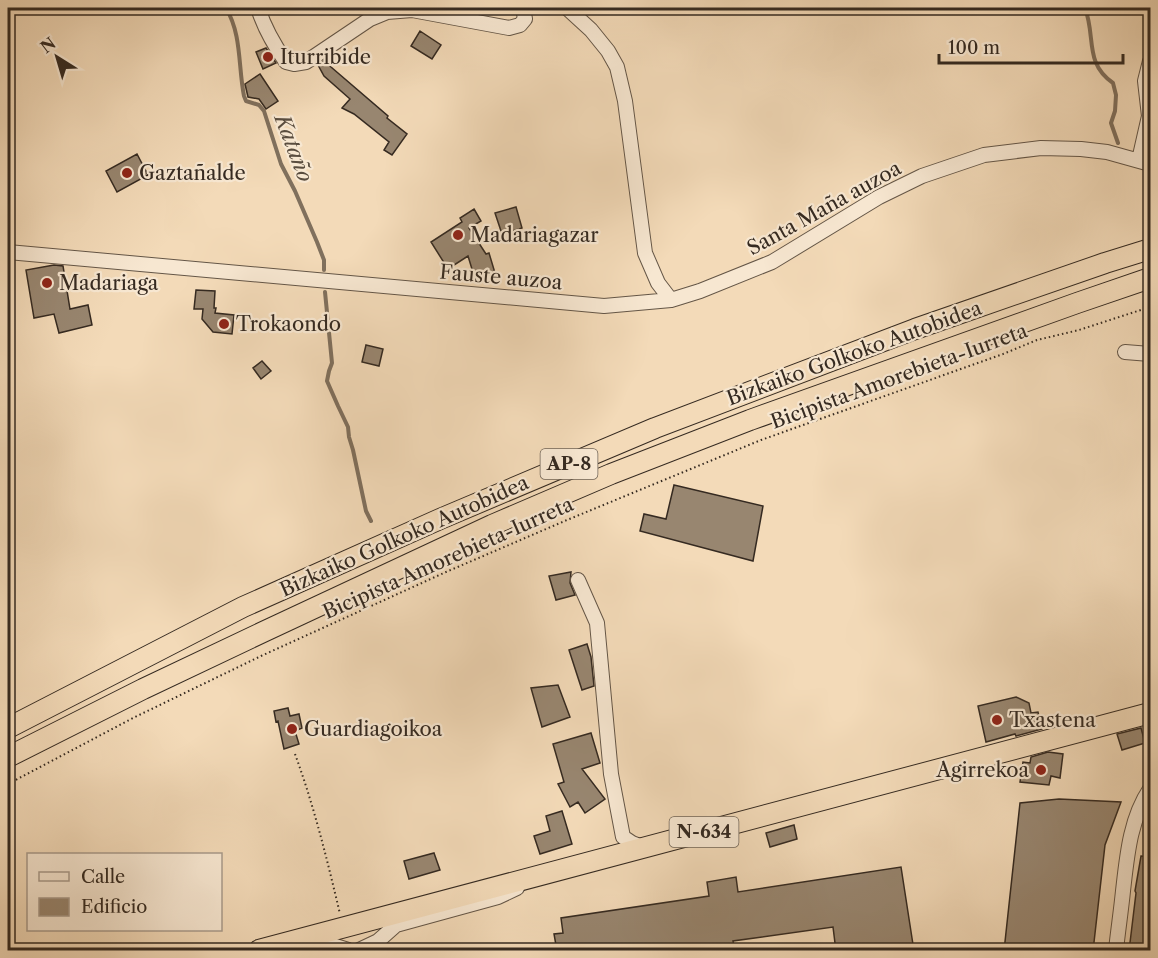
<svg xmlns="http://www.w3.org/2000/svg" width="1158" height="958" viewBox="0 0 1158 958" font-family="'Libre Caslon Text',serif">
  <rect width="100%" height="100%" fill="#f3dab8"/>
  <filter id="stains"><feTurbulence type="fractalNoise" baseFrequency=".00333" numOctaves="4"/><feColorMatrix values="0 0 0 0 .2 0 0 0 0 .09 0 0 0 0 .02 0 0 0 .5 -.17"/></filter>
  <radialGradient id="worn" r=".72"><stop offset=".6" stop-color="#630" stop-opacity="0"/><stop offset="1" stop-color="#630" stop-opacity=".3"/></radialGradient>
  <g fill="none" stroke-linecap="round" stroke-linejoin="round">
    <!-- stream -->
    <path stroke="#80705d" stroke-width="4" d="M226,8C242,35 238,66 244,96L246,101L259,105L264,111L281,164L295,191L317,242L324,260V270
      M1085,8C1096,37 1084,63 1113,83L1116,95L1115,111L1111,123L1118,143
      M325,292L332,363L329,371L327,381L338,406L348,427L349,437L353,450L366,511L371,521"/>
  </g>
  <!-- building -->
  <path fill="#988670" stroke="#352a21" stroke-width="1.5" d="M420,31L441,45L432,59L411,46Z
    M266,48L276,63L263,69L256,52Z
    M324,61L388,116L387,118L407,134L392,155L384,150L389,142L354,114L342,108L350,99L324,76L318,65Z
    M260,74L278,101L266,109L259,99L248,97L245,84Z
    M137,154L148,175L117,192L106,171Z
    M516,207L522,228L502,234L495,213Z
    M474,209L481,221L469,228L486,254L489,253L495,273L475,279L468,256L448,269L431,242L462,222L460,218Z
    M54,265L63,266L70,309L88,305L92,325L59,333L54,314L34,318L26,270Z
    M196,290L215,291L214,308H216L215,313L234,315L232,334L213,332L202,319L203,309H194Z
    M366,345L383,349L379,366L362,362Z
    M262,361L271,371L261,379L253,368Z
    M674,485L763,506L753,561L640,531L644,514L666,519Z
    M571,572L570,583L575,595L556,600L549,576Z
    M587,644L591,657L594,686L582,690L569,650Z
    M558,685L570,717L542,727L531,688Z
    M1016,697L1029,703L1031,713L1038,712L1042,729L1016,736L1015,734L986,742L978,706Z
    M288,708L290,716L299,714L302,728L295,731L299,744L284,749L278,721L276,722L274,711Z
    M1141,728L1145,743L1122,750L1117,734Z
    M591,733L600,763L582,769L605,799L585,813L578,802L570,807L558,784L564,782L553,744Z
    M1048,752L1063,754L1060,778L1051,776L1049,785L1020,782L1023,762L1030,763L1031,757Z
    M1059,799L1121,802L1105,845L1093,951H1004L1020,803Z
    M562,811L572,844L540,854L534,836L550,831L546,816Z
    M794,825L797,839L770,847L766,833Z
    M434,853L440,870L409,879L404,861Z
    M1141,856L1150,857V951H1129L1136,893L1135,891Z
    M901,867L914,951H836L833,927L733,941L735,951H557L554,934L563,933L561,918L709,896L707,882L736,877L738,892Z"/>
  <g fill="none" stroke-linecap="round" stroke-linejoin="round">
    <defs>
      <path id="minor" d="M258,8C264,27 274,45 286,62L294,64L306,62L370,19L387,12L412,10L509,28L520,25L525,19L523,8
        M567,8L591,30L608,51L617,67L625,101L645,253L658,283L671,300
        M1139,160L1149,116L1145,81L1150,61
        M8,252L604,306L671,300L700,291L772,262L879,197L922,176L984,155L1041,148L1081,149L1107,152L1150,164
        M1125,352L1150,354
        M578,580L597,623L611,774L623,837L632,843L645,848
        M297,950L329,944L348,950
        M359,950L378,941L396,925L498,897L517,888
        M1116,950C1118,931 1121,911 1123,891C1127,856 1130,819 1150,789"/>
      <path id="highway" d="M8,728L243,607L440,519L655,428L915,329L1105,263L1150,249
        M8,757L143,689L263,632L492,525L611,474L750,420L1077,303L1150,278
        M259,950L1150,713"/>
    </defs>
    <!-- minor casing -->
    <use href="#minor" stroke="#645647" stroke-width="16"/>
    <!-- highway casing -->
    <use href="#highway" stroke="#352a21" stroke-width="22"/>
    <!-- path -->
    <path stroke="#352a21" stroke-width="2" stroke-dasharray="1.5 3" stroke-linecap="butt" d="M295,754C314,806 327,859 340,914
      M8,784L133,718L261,656L446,572L567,520L761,440L1003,354L1037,340L1079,330L1150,307"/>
    <!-- minor -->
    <use href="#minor" stroke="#f7e7d1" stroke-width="14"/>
    <!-- highway -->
    <use href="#highway" stroke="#f3dab8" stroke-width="20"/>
  </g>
  <!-- markers -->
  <g fill="#8f2418" stroke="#f7e7d1" stroke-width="2">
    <circle cx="268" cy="57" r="6"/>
    <circle cx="127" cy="173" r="6"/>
    <circle cx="458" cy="235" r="6"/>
    <circle cx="47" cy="283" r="6"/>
    <circle cx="224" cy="324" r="6"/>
    <circle cx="997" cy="720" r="6"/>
    <circle cx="292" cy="729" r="6"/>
    <circle cx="1041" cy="770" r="6"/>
  </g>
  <g text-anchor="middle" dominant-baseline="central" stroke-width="4.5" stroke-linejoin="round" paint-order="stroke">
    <!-- shield labels -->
    <g fill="#f7e7d1" stroke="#6f6356" stroke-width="1.5">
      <rect x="540.5" y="449" width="57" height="30" rx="4.5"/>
      <rect x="669.5" y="817" width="69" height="30" rx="4.5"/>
    </g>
    <g font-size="18" font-weight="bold" fill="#352a21">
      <text x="569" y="464">AP-8</text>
      <text x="704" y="832">N-634</text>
    </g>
    <!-- poi labels -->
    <g font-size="20" fill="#352a21" stroke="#f7e7d1" text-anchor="start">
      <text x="280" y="57">Iturribide</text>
      <text x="139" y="173">Gaztañalde</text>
      <text x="470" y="235">Madariagazar</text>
      <text x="59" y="283">Madariaga</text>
      <text x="236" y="324">Trokaondo</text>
      <text x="1009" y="720">Txastena</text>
      <text x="304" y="729">Guardiagoikoa</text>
      <text x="1029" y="770" text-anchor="end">Agirrekoa</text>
    </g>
    <!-- street labels -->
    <g font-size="20" fill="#352a21" stroke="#f7e7d1">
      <text transform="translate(824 208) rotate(-29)">Santa Maña auzoa</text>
      <text transform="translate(501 277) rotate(5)">Fauste auzoa</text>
      <text transform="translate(854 353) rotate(-20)">Bizkaiko Golkoko Autobidea</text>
      <text transform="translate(899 376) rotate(-20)">Bicipista Amorebieta-Iurreta</text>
      <text transform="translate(404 536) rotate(-24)">Bizkaiko Golkoko Autobidea</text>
      <text transform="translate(448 558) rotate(-24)">Bicipista Amorebieta-Iurreta</text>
    </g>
    <!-- water labels -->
    <g font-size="21" font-style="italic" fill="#5a4d3f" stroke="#f7e7d1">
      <text transform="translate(294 148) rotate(69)">Kataño</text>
    </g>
  </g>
  <!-- margin -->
  <rect width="1158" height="958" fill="none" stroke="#f3dab8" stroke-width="30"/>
  <rect x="9" y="9" width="1140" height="940" fill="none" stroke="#352a21" stroke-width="3"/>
  <rect x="15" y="15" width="1128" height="928" fill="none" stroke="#352a21" stroke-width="1.5"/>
  <!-- legend -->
  <rect x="27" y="853" width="195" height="78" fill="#f7e7d1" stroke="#a99b8b" stroke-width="1.5"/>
  <rect x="39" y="872" width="30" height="9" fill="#f7e7d1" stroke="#a99b8b" stroke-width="1.5"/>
  <text x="81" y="883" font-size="18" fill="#352a21">Calle</text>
  <rect x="39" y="898" width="30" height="18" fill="#988670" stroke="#a99b8b" stroke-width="1.5"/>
  <text x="81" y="913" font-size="18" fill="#352a21">Edificio</text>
  <!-- north arrow -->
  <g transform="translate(57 57) rotate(323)" stroke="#f7e7d1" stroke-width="4.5" paint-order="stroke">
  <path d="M0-4.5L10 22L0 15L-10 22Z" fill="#352a21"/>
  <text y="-9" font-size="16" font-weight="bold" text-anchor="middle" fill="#352a21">N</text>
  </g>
  <!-- scale -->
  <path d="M939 54v9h184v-9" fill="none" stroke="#352a21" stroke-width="3"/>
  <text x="948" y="54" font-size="18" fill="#352a21" stroke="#f7e7d1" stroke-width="4.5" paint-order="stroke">100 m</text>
  <rect width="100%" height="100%" filter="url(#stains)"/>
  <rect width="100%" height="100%" fill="url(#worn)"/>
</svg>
